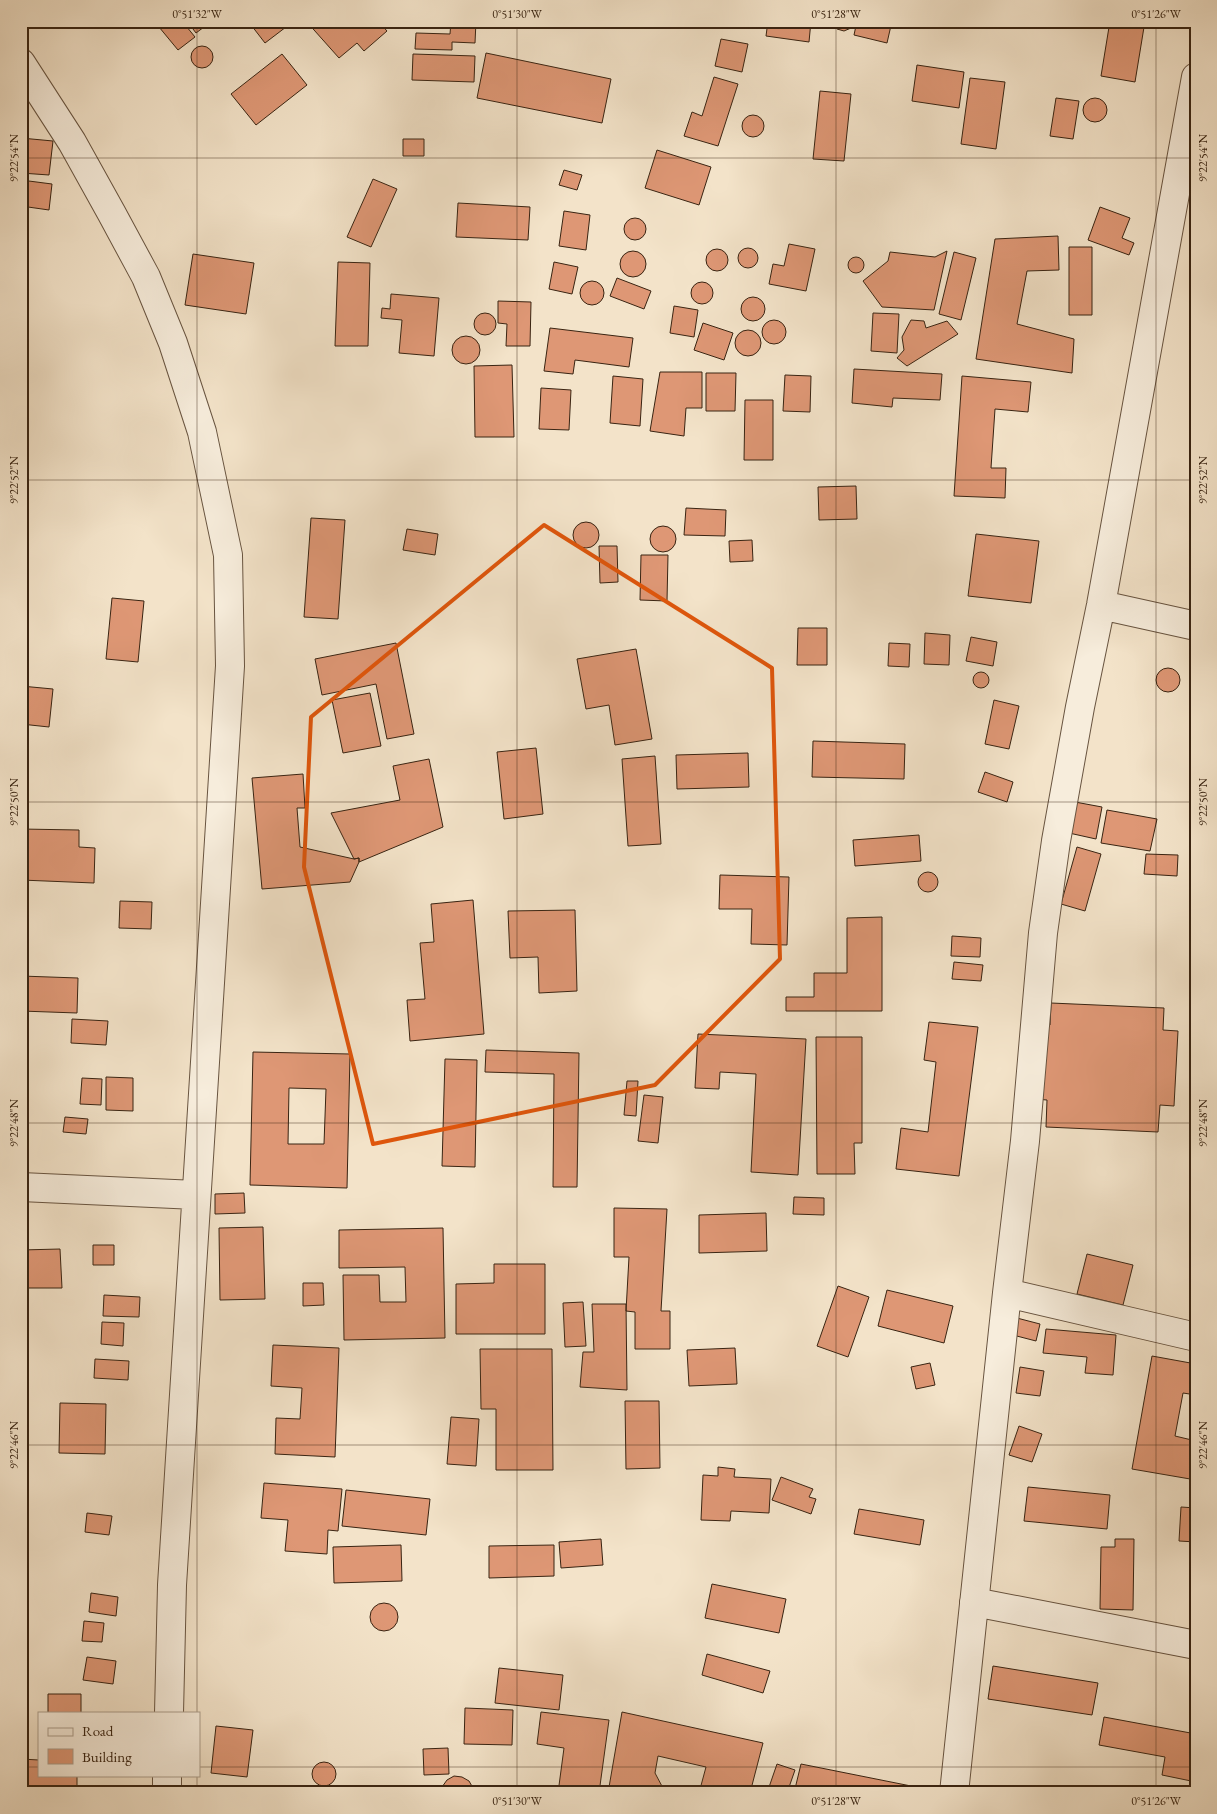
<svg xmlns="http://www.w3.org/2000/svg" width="1217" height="1814" viewBox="0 0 1217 1814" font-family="'EB Garamond',serif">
  <rect width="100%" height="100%" fill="#f3e3c9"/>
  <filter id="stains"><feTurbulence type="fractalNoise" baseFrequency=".004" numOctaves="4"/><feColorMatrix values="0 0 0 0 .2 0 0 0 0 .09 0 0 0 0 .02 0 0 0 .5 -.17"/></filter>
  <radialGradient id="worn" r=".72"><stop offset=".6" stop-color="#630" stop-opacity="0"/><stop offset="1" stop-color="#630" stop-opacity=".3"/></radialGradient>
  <!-- building -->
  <path fill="#de9775" stroke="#392412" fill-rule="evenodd" d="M166,21H182L195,37L178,50L159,27Z
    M187,21H212L196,33Z
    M248,21H282L286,27L265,43Z
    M306,21H378L387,31L364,51L357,43L339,58Z
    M451,21H476L475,43L452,42V50L415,49L416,33L450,34Z
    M768,21H811L809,42L766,36Z
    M831,21H854L851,28L844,31L837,29L832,24Z
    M857,21H892L887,43L854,35Z
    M964,21H978L968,27Z
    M1110,21H1145L1135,82L1101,76Z
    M721,39L748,44L742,72L715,66Z
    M191 57a11 11 0 1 1 22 0a11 11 0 1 1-22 0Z
    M486,53L611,79L602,123L477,98Z
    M282,54L307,85L256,125L231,94Z
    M413,54L475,56L474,82L412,80Z
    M917,65L964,72L959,108L912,101Z
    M714,77L738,84L718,146L684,136L692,112L702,116Z
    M970,78L1005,82L996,149L961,144Z
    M820,91L851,94L844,161L813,159Z
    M1056,98L1079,101L1073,139L1050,136Z
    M1083 110a12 12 0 1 1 24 0a12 12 0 1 1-24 0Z
    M742 126a11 11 0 1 1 22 0a11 11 0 1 1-22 0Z
    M21,138L53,141L49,175L21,173Z
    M403,139H424V156H403Z
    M657,150L711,167L699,205L645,188Z
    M564,170L582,175L577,190L559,185Z
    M373,179L397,189L371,247L347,237Z
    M21,180L52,184L49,210L21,206Z
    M458,203L530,207L528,240L456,237Z
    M1100,207L1130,218L1122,238L1134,243L1129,255L1088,240Z
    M564,211L590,215L586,250L559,246Z
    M624 229a11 11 0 1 1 22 0a11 11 0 1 1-22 0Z
    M1058,236L1059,270L1027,271L1017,324L1074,339L1072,373L976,359L995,239Z
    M789,244L815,249L806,291L769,284L773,264L784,266Z
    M1069,247H1092V315H1069Z
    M738 258a10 10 0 1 1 20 0a10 10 0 1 1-20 0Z
    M706 260a11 11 0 1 1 22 0a11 11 0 1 1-22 0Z
    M947,251L934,310L882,307L863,281L888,261L890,252L935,257Z
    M620 264a13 13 0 1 1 26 0a13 13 0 1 1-26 0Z
    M954,252L976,258L961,320L939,314Z
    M193,254L254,263L246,314L185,305Z
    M848 265a8 8 0 1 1 16 0a8 8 0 1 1-16 0Z
    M338,262L370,263L368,346H335Z
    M554,262L578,267L572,294L549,289Z
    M617,278L651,291L644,309L610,296Z
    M580 293a12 12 0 1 1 24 0a12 12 0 1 1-24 0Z
    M691 293a11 11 0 1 1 22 0a11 11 0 1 1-22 0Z
    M391,294L439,298L434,356L399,353L402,320L381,318L382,308L390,309Z
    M741 309a12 12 0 1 1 24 0a12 12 0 1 1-24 0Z
    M498,301L531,302L530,346H506L507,324L498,323Z
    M674,306L698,310L694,337L670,333Z
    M873,313L899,314L897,353L871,351Z
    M474 324a11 11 0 1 1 22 0a11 11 0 1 1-22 0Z
    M911,320L924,321L926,328L947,321L958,334L907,366L897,358L904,350L902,337Z
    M762 332a12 12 0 1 1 24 0a12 12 0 1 1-24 0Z
    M703,323L733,333L724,360L694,350Z
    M550,328L633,338L629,367L575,360L573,374L544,371Z
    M735 343a13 13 0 1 1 26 0a13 13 0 1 1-26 0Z
    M452 350a14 14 0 1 1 28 0a14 14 0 1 1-28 0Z
    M512,365L514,437H475L474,366Z
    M854,369L942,374L940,400L893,398L892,407L852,403Z
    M660,372H702V408H686L684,436L650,431Z
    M706,373H736L735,411H706Z
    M785,375L811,376L810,412L783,411Z
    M613,376L643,379L640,426L610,423Z
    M962,376L1031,382L1028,412L995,409L991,468H1006L1005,498L954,496Z
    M541,388L571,390L569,430L539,429Z
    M745,400H773V460H744Z
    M856,486L857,519L819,520L818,487Z
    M686,508L726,510L725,536L684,535Z
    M311,518L345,520L338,619L304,617Z
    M573 535a13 13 0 1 1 26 0a13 13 0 1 1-26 0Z
    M650 539a13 13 0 1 1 26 0a13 13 0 1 1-26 0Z
    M407,529L438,534L435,555L403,550Z
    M976,534L1039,541L1031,603L968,596Z
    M752,540L753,561L730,562L729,541Z
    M599,546H617L618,582L600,583Z
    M641,555H668L667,601L640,600Z
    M112,598L144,601L138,662L106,659Z
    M798,628H827V665H797Z
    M925,633L950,635L949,665L924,664Z
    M971,637L997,642L993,666L966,661Z
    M396,643L414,734L387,739L376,684L322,695L315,659Z
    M889,643L910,644L909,667L888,666Z
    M636,649L652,739L615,745L609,705L586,709L577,659Z
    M1156 680a12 12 0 1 1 24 0a12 12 0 1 1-24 0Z
    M973 680a8 8 0 1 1 16 0a8 8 0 1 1-16 0Z
    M21,686L53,689L49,727L21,724Z
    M370,693L381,746L343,753L332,700Z
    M994,700L1019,706L1009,749L985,744Z
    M813,741L905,744L904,779L812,777Z
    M536,748L543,814L504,819L497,752Z
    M21,752H24V779H21Z
    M748,753L749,787L677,789L676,755Z
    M655,756L661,844L628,846L622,759Z
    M429,759L443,827L359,862V858L354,859L331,813L400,800L393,766Z
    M985,772L1013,782L1007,802L978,792Z
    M303,774L305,808H297L300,847L354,859L359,858V862L350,882L262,889L252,778Z
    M1075,802L1102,807L1096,839L1069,833Z
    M1107,810L1157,819L1150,851L1101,843Z
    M21,829L79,830V847L95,848L94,883L21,880Z
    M919,835L921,861L855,866L853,840Z
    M1077,847L1101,854L1085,911L1061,904Z
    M1146,854L1178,855L1177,876L1144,874Z
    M918 882a10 10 0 1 1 20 0a10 10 0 1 1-20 0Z
    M720,875L789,877L787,945L751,944L752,909H719Z
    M473,900L484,1034L410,1041L407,1000L425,999L420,943L434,942L431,904Z
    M120,901L152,902L151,929L119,928Z
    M575,910L577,991L539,993L538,957L510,958L508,911Z
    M882,917V1011H786V997H814V973H847V918Z
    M952,936L981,938L980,957L951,956Z
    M954,962L983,965L981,981L952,979Z
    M21,976L78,978L77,1013L21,1011Z
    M1051,1003L1164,1008L1163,1030L1178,1031L1174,1106L1160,1105L1158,1132L1046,1127L1047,1100L1035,1099L1038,1024L1050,1025Z
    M72,1019L108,1021L106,1045L71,1043Z
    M929,1022L978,1027L959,1176L896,1169L901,1128L928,1132L936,1062L924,1060Z
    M698,1034L806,1039L798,1175L751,1172L756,1074L720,1072L719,1089L695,1088Z
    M816,1037H862V1143H854L855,1174H817Z
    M486,1050L579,1053L577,1187H553L554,1074L485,1072Z
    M253,1052L350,1054L347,1188L250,1185ZM289,1088L326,1089L324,1144H288Z
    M445,1059L477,1060L475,1167L442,1166Z
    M106,1077L133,1078V1111L106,1110Z
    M82,1078L102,1079L101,1105L80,1104Z
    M627,1081H638L636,1116L624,1115Z
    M644,1095L663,1097L658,1143L638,1141Z
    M65,1117L88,1119L86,1134L63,1132Z
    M244,1193L245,1213L215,1214V1194Z
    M794,1197L824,1198V1215L793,1214Z
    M614,1208L667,1209L661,1311H670V1349H635V1312L626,1311L629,1257H614Z
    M766,1213L767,1251L699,1253V1215Z
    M263,1227L265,1299L220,1300L219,1228Z
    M443,1228L445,1338L344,1340L343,1275H379L380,1302H406L405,1267L339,1268V1230Z
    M93,1245H114V1265H93Z
    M60,1249L62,1288H21V1250Z
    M1087,1254L1133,1265L1123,1305L1077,1294Z
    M494,1264H545V1334H456V1284L494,1283Z
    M303,1283H323L324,1305L303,1306Z
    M838,1286L869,1297L848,1357L817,1346Z
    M887,1290L953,1306L944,1343L878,1326Z
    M104,1295L140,1297L139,1317L103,1316Z
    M583,1302L586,1346L565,1347L563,1303Z
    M592,1304H626L627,1390L580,1387L583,1352H594Z
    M1013,1317L1040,1324L1036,1341L1009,1334Z
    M102,1322L124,1323L123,1346L101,1344Z
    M1046,1329L1116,1335L1113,1375L1085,1373L1087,1357L1043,1353Z
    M273,1345L339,1348L335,1457L275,1454L276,1418L300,1419L302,1388L271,1386Z
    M735,1348L737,1384L689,1386L687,1350Z
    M480,1349H552L553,1470H496V1409H481Z
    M1152,1356L1196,1364V1395L1183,1393L1175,1436L1196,1441V1480L1132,1469Z
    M95,1359L129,1361L128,1380L94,1378Z
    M930,1363L935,1385L916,1389L911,1367Z
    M1020,1367L1044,1371L1040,1396L1016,1393Z
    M625,1401H659L660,1468L626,1469Z
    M60,1403L106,1404L105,1454L59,1453Z
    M451,1417L479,1419L476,1466L447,1464Z
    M1019,1426L1042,1434L1032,1462L1009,1455Z
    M718,1467L735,1469L734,1477L771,1479L769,1513L731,1511L730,1521L701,1520L703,1475L718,1476Z
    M781,1477L813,1489L809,1497L816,1499L811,1514L772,1500Z
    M264,1483L342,1489L338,1531L328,1530L327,1554L285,1551L288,1520L261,1518Z
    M1028,1487L1110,1495L1107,1529L1024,1521Z
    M346,1490L430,1499L426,1535L342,1526Z
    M1181,1507L1196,1508V1542L1179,1541Z
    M859,1509L924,1520L920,1545L854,1534Z
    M87,1513L112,1516L109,1535L85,1532Z
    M601,1539L603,1565L561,1568L559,1542Z
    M1115,1539H1134L1133,1610L1100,1609L1101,1547H1115Z
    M401,1545L402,1581L334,1583L333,1547Z
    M554,1545V1576L489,1578V1546Z
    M712,1584L786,1599L779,1633L705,1618Z
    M91,1593L118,1597L116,1616L89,1612Z
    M370 1617a14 14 0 1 1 28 0a14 14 0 1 1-28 0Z
    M84,1621L104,1623L102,1642L82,1641Z
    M707,1654L770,1671L763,1693L702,1675Z
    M87,1657L116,1661L113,1684L83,1680Z
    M993,1666L1098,1683L1092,1715L988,1699Z
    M499,1668L563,1675L559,1710L495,1703Z
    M48,1694H81V1713H48Z
    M465,1708L513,1710L512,1745L464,1744Z
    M541,1712L609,1720L599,1793H558L564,1748L537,1744Z
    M622,1712L763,1743L750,1793H699L706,1767L658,1756L655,1773L664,1790V1793H608Z
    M1104,1717L1196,1734V1782L1162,1775L1165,1757L1099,1745Z
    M216,1726L253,1730L247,1777L211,1773Z
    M448,1748L449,1774L424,1775L423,1749Z
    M21,1759L39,1760V1775H77V1793H21Z
    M312 1774a12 12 0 1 1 24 0a12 12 0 1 1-24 0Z
    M777,1764L795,1770L787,1793H767Z
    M801,1764L916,1787L915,1793H794Z
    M454,1776L462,1777L469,1781L473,1788V1793H442V1787L447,1780Z"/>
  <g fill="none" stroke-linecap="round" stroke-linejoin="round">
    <defs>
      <path id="minor" d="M21,63L72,142L112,214L146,277L173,343L202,432L228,555L230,666L172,1585L169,1713
        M1101,605L1196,626
        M21,1187L196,1195
        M1007,1293L1196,1337
        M974,1602L1196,1645
        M167,1793V1775
        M954,1793L1007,1293L1025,1141L1043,933L1056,841L1080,707L1101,605L1196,77"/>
    </defs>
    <!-- minor casing -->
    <use href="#minor" stroke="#685440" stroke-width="30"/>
    <!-- minor -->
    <use href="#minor" stroke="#f7eddc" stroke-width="28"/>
  </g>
  <!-- marked area -->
  <path fill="none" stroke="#df560c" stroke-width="4" stroke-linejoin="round" d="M544,525L772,668L780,959L655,1085L373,1144L304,867L311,717Z"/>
  <!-- ticks -->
  <path fill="none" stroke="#392412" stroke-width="1" stroke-opacity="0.45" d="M197,21V1713M517,21V1793M836,21V1793M1156,21V1793M21,158H1196M21,480H1196M21,802H1196M21,1123H1196M21,1445H1196M21,1767H39M199,1767H1196M197,1775V1793"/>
  <!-- margin -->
  <rect width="1217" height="1814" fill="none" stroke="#f3e3c9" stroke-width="55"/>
  <!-- legend -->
  <rect x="38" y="1712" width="162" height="65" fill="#f7eddc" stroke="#ab9d8b"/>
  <rect x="48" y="1728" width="25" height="8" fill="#f7eddc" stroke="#ab9d8b"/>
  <text x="82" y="1736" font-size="15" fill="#392412">Road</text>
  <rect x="48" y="1749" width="25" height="15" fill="#de9775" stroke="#ab9d8b"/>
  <text x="82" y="1762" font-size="15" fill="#392412">Building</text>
  <rect x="28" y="28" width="1162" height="1758" fill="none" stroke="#392412" stroke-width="2"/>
  <g font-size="12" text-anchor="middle" fill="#392412">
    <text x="197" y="18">0°51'32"W</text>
    <text x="517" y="18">0°51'30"W</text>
    <text x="836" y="18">0°51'28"W</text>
    <text x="1156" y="18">0°51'26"W</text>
    <text transform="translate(14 158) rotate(-90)" y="4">9°22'54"N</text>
    <text transform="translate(1203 158) rotate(-90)" y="4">9°22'54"N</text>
    <text transform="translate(14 480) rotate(-90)" y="4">9°22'52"N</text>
    <text transform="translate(1203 480) rotate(-90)" y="4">9°22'52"N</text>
    <text transform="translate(14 802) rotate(-90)" y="4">9°22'50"N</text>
    <text transform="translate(1203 802) rotate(-90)" y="4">9°22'50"N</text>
    <text transform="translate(14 1123) rotate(-90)" y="4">9°22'48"N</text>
    <text transform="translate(1203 1123) rotate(-90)" y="4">9°22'48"N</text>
    <text transform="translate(14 1445) rotate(-90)" y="4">9°22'46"N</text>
    <text transform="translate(1203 1445) rotate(-90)" y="4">9°22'46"N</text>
    <text x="517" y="1805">0°51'30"W</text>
    <text x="836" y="1805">0°51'28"W</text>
    <text x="1156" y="1805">0°51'26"W</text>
  </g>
  <rect width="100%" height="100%" filter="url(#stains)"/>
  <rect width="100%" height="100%" fill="url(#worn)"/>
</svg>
